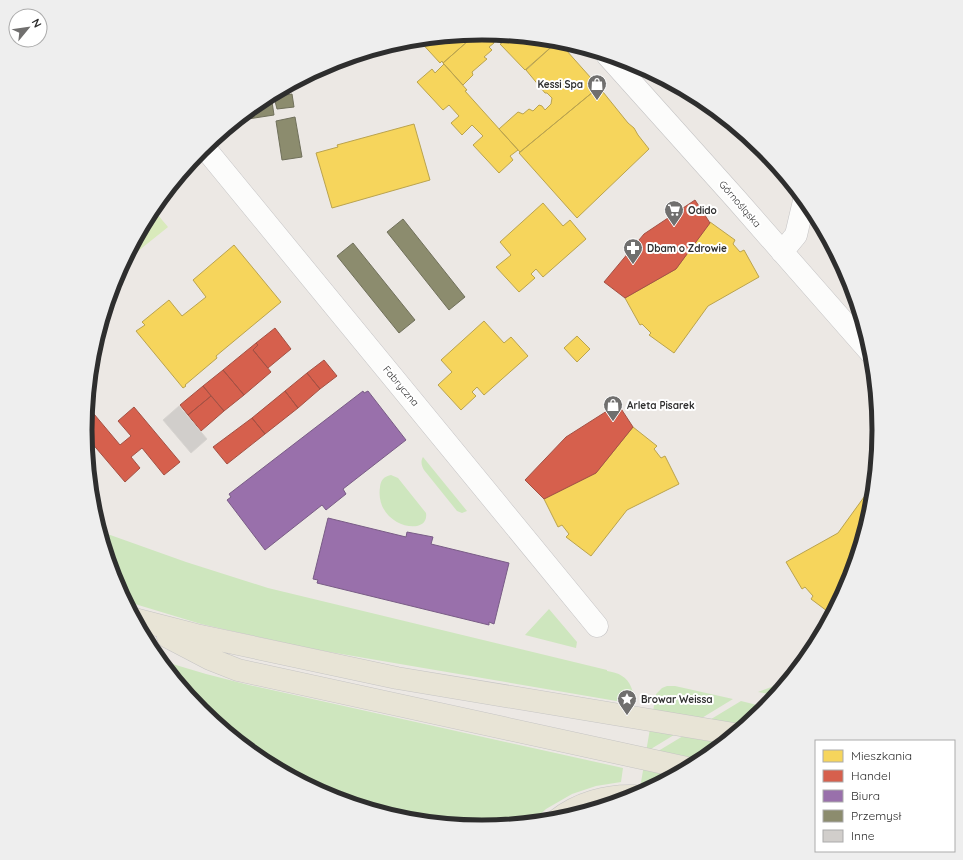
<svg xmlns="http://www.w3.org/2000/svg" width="963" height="860" viewBox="0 0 963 860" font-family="Quicksand,sans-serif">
  <rect width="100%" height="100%" fill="#ece8e4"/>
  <!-- green -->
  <path fill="#cee6be" d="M423,457L467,511L462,513L457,511L424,470C422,466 420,462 423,457Z
    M391,475L398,478L426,513C430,538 374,527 380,487C381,480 383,477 391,475Z
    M99,531L186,562L268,588L607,670V671C612,672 618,673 622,676C631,681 635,695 634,704L312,649L201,624L125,601L115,582Z
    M549,609L577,642L576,648L525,635Z
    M159,660L206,674L249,685L623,768L621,782L596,786L572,794L546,809L532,822L481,827L404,819L329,797L283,772L194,702Z
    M787,681L775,695L758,692Z
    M667,686H675L733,699L646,752L656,694L662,688Z
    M741,701L765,707L702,760L639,794L645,759Z"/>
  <!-- pitch -->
  <path fill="#d9eabb" d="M152,208L168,227L122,264L152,209Z"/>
  <!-- homes -->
  <path fill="#f6d55c" stroke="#baa34e" d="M477,33H482L558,41L525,70L500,44L502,43L498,39L493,40L494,43L489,47L492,50L484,57L487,59L472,72L473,75L463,85L443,63Z
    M477,33L443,63L442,61L440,63L418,39Z
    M558,41L599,87L520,152L499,129L518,112L523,114L529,109L533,111L539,105L542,106L545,110L551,104L552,98L547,93H545L526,70Z
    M444,64L467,90L465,91L518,150L510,156L513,160L499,173L473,145L483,136L472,125L462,135L451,123L459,116L449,105L443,110L417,82L432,69L435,73Z
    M599,87L628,123L634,128L638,135L649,149L577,218L519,153Z
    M414,124L430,180L332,208L316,153L338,147L337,145Z
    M543,203L563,226L570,220L586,239L543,277L536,269L531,274L535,278L519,292L496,267L511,255L500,242Z
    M710,222L735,240L733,244L740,252L744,250L759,277L708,306L674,353L649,335L651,333L642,324L640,325L625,298L676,269Z
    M234,245L281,302L216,356L217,358L185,385L186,386L183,388L136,331L145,325L142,322L169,300L182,316L206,297L193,280Z
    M484,321L504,343L511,337L528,356L484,395L477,387L472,392L476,396L461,410L438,385L452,372L441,360Z
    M577,336L590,349L577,362L564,348Z
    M633,427L657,446L654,449L661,458L665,456L679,484L627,510L591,556L566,537L569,534L562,525L558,527L544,499L596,473Z
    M872,486H873L871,508L848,582L831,614L811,599L813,596L805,587L802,589L786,562L838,533Z"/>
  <!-- shops -->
  <path fill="#d6604d" stroke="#a45144" d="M695,200L710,223L676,269L625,298L604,282L644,234Z
    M275,328L291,349L268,368L253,350L258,345L256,343Z
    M256,343L258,345L253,350L271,372L244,395L223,370Z
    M324,360L337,376L320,389L307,373Z
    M223,370L244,395L224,411L203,386Z
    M307,373L320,389L298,408L285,391Z
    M203,386L211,396L188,415L180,405Z
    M285,391L298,408L265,434L252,418Z
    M211,396L224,411L201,431L188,415Z
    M618,404L633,427L596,473L544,499L525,480L566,437Z
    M134,407L180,462L164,475L142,448L131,457L140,468L125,482L85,435V422L94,414L120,445L131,436L118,421Z
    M252,418L265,434L227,464L213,447Z"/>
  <!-- offices -->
  <path fill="#9970ab" stroke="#795c86" d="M363,391L364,393L368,391L406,440L343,489L346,494L326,510L322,505L265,550L227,500L231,497L229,494Z
    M328,518L406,537L407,532L433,537L431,544L509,563L494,624L489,622V625L317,583L318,580L313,579Z"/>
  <!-- industry -->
  <path fill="#8c8c6e" stroke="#70705b" d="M292,94L294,107L277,109L274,97Z
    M271,95L274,115L235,121L261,100Z
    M295,117L302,157L282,160L276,121Z
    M403,219L465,297L449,310L387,232Z
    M353,243L415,320L399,333L337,256Z"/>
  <!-- building -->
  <path fill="#d1cecb" stroke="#d7d4d0" d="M179,406L207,439L191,453L163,420Z"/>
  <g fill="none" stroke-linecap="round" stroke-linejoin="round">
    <defs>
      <path id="minor" d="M607,55L736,199L871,353
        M204,147L597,626
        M782,252L796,235L804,201"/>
      <path id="major" d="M134,619L196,635L397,678L734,734
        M168,637L210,659L238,670L687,768
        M557,820C578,803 607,795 634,796"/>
    </defs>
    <!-- minor casing -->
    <use href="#minor" stroke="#c5c4c5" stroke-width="23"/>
    <!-- major casing -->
    <use href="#major" stroke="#c6c5c4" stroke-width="23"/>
    <!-- minor -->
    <use href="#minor" stroke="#fcfcfb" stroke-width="22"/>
    <!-- major -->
    <use href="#major" stroke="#e8e4d6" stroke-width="22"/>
  </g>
  <!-- icons -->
  <defs>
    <symbol id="shop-pin" viewBox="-11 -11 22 30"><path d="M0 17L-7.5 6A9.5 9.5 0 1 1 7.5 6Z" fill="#706f6e" stroke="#fff"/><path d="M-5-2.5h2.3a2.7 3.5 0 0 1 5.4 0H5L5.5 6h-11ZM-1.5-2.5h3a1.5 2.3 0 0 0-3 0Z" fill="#fff"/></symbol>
    <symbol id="supermarket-pin" viewBox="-11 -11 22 30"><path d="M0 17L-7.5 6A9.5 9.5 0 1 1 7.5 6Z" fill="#706f6e" stroke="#fff"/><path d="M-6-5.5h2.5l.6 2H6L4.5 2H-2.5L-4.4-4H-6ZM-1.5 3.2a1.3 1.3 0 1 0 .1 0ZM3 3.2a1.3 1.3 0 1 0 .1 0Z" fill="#fff"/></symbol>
    <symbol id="pharmacy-pin" viewBox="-11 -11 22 30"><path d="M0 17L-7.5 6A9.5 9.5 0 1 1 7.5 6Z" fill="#706f6e" stroke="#fff"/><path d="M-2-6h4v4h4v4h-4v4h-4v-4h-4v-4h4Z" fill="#fff"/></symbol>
    <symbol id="sight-pin" viewBox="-11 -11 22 30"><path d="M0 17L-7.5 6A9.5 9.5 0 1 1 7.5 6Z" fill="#706f6e" stroke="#fff"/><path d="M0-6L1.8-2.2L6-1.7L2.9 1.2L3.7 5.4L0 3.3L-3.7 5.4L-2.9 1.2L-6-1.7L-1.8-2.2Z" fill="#fff"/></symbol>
  </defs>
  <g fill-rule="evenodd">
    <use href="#shop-pin" x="586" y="73" width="22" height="30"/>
    <use href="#supermarket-pin" x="663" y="199" width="22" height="30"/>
    <use href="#pharmacy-pin" x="622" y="237" width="22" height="30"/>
    <use href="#shop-pin" x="602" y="394" width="22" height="30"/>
    <use href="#sight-pin" x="616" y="688" width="22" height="30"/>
  </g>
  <g text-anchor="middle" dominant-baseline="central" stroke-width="4" stroke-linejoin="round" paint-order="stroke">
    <!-- poi labels -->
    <g font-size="10" font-weight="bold" fill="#2e2e2e" stroke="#fff" text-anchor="start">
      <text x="583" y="84" text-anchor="end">Kessi Spa</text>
      <text x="688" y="210">Odido</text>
      <text x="647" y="248">Dbam o Zdrowie</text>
      <text x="627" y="405">Arleta Pisarek</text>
      <text x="641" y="699">Browar Weissa</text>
    </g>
    <!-- street labels -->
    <g font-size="10" fill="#2e2e2e" stroke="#fff">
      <text transform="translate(740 204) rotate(49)">Górnośląska</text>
      <text transform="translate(401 386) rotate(50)">Fabryczna</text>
    </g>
  </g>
  <!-- crop -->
  <path d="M0 0H963V860H0ZM92 430a390 390 0 1 1 780 0a390 390 0 1 1-780 0Z" fill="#eee" fill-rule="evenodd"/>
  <path fill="none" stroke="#2e2e2e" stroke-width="5" d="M92 430a390 390 0 1 1 780 0a390 390 0 1 1-780 0Z"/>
  <!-- legend -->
  <rect x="815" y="740" width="140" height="112" fill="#ffffff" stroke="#ababab"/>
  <rect x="823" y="750" width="20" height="12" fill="#f6d55c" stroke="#ababab"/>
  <text x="851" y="760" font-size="12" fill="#2e2e2e">Mieszkania</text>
  <rect x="823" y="770" width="20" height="12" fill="#d6604d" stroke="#ababab"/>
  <text x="851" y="780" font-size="12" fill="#2e2e2e">Handel</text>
  <rect x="823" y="790" width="20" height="12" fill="#9970ab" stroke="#ababab"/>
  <text x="851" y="800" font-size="12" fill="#2e2e2e">Biura</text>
  <rect x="823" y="810" width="20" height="12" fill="#8c8c6e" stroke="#ababab"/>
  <text x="851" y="820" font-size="12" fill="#2e2e2e">Przemysł</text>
  <rect x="823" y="830" width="20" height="12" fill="#d1cecb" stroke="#ababab"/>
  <text x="851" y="840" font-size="12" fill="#2e2e2e">Inne</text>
  <!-- north arrow -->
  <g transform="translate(28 28) rotate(61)"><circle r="19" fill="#ffffff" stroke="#ababab"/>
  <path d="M0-3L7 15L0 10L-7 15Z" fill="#706f6e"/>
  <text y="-6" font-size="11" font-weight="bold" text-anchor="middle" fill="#2e2e2e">N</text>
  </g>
</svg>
